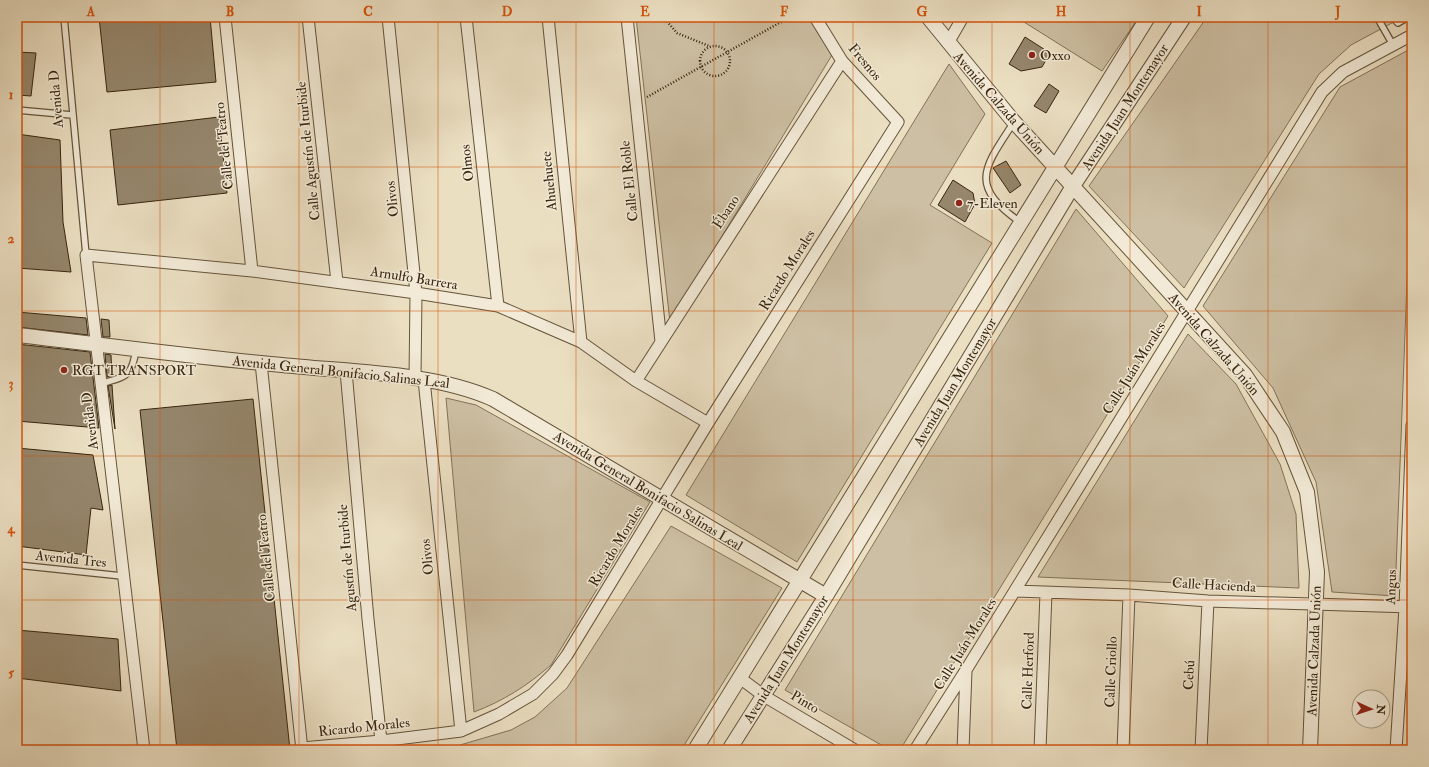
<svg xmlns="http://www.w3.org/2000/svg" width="1429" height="767" viewBox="0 0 1429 767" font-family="'IM FELL Double Pica',serif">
  <rect width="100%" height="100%" fill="#ebdfc2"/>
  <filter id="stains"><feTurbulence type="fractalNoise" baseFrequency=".005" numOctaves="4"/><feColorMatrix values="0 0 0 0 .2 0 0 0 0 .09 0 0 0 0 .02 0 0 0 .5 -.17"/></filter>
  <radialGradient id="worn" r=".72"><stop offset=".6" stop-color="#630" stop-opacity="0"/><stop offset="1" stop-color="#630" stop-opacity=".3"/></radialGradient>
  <!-- green -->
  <path fill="#cdbfa3" stroke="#827258" d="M636,17H811L832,55L670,322Z
    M1016,17H1139L1102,71Z
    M1207,17H1403L1351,45L1319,74L1184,288L1089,186Z
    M1412,48V150L1395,596L1332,592L1316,482L1273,388L1203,306L1340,87Z
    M949,64L985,114L930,205L992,243L797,562L686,495Z
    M1076,209L1168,316L900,750H890L785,690Z
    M1188,334L1236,384L1280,464L1296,514L1299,588L1038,577Z
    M446,398L476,405L650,502L551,665C527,686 503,701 474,712Z
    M671,526L782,588L683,747L681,750H460V745L511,730L535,717L567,688Z"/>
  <!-- building -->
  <path fill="#95866c" stroke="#38250e" d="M99,17H210L216,82L107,92Z
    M1025,37L1050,53L1042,67L1021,71L1009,64Z
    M17,52L36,53L31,96L17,95Z
    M1049,84L1059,91L1046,113L1034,106Z
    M219,117L227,193L118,205L110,130Z
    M17,134L60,140L63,222L71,272L17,268Z
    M1006,161L1021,185L1010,193L993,168Z
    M953,180L973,193L975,204L965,222L938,205Z
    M17,312L86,318L88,335L17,327Z
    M101,319L109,320L110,337H103Z
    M17,344L90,352L99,428L17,421Z
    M105,354L111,355L112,376L107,377Z
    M112,385L115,429L108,386Z
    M253,399L290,750H177L140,410Z
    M17,448L93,455L103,510L91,508L86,555L17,546Z
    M17,630L118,639L121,691L17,678Z"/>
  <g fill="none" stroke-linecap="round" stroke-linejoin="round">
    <defs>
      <path id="service" d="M64,17L86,255
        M1377,17L1393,45
        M1392,17L1398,23L1408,17
        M17,110L72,115
        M1014,122C984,168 968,185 1020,222
        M100,384C126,376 132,378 136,349
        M17,565L122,576"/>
      <path id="minor" d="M225,17L252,271
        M308,17L337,282
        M388,17L416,293L415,378
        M466,17L498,306
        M548,17L581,342
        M627,17L661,342
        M948,43L963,17
        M261,363L302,750
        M346,371L368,619L381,741
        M424,380L461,731
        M636,381L842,61
        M1015,591L1129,595L1208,601L1412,607
        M740,678L764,696L855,750
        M302,748L381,741L461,731L499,714L533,694L553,674L567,655L708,423L898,122L842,61L815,17
        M144,750L86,255L252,271L416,293L498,306L581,342L636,381L708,423
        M915,750L966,670L1322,92L1343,72L1412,35
        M963,750L966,671
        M1040,750L1046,593
        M1123,750L1129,595
        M1201,750L1208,601
        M1396,750L1405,607L1412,425"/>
      <path id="tertiary" d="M928,17L1014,122L1245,375L1283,432L1307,492L1317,572L1310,750
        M17,335C105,345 194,357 282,365C348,372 433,372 493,399L826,596
        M695,750L1148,17
        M729,750L826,596L1073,186L1184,17"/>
    </defs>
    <!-- service casing -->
    <use href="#service" stroke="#65543b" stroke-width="8"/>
    <!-- minor casing -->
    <use href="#minor" stroke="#65543b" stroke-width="13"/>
    <!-- tertiary casing -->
    <use href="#tertiary" stroke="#65543b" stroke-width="16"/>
    <!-- path -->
    <path stroke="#38250e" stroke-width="2.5" stroke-dasharray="1 2" stroke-linecap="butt" d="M663,17L677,33L709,46
      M700 61a15 15 0 1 1 30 0a15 15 0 1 1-30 0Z
      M647,97L790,17"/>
    <!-- service -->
    <use href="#service" stroke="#f2ead7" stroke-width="5.5"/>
    <!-- minor -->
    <use href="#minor" stroke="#f2ead7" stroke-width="11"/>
    <!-- tertiary -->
    <use href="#tertiary" stroke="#f2ead7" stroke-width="14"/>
  </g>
  <!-- grid -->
  <path fill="none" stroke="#d6540c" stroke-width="1" stroke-opacity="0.55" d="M160,17V750M299,17V750M438,17V750M576,17V750M714,17V750M853,17V750M992,17V750M1130,17V750M1268,17V750M17,167H1412M17,311H1412M17,456H1412M17,600H1412"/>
  <!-- markers -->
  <g fill="#8f2418" stroke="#f2ead7" stroke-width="1.5">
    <circle cx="1032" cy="55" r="4"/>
    <circle cx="959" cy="203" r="4"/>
    <circle cx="64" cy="370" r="4"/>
  </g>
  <g text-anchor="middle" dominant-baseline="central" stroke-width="3" stroke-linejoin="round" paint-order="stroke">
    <!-- poi labels -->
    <g font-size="14" fill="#38250e" stroke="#f2ead7" text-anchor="start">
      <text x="1040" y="55">Oxxo</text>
      <text x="967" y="203">7-Eleven</text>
      <text x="72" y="370">RGT TRANSPORT</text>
    </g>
    <!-- street labels -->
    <g font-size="14" fill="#38250e" stroke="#f2ead7">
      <text transform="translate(865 62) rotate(50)">Fresnos</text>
      <text transform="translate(56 99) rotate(-95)">Avenida D</text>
      <text transform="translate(999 103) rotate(49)">Avenida Calzada Unión</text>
      <text transform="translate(1125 107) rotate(-57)">Avenida Juan Montemayor</text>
      <text transform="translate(224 146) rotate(-96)">Calle del Teatro</text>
      <text transform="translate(308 151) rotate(-96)">Calle Agustín de Iturbide</text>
      <text transform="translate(467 163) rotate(-96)">Olmos</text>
      <text transform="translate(549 181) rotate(-96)">Ahuehuete</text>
      <text transform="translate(629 181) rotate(-96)">Calle El Roble</text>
      <text transform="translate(392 199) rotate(-96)">Olivos</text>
      <text transform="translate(726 212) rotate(-57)">Ébano</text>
      <text transform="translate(787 270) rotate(-58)">Ricardo Morales</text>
      <text transform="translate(414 278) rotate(9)">Arnulfo Barrera</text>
      <text transform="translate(1214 344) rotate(49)">Avenida Calzada Unión</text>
      <text transform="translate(1134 368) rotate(-58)">Calle Juán Morales</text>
      <text transform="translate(341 372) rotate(6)">Avenida General Bonifacio Salinas Leal</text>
      <text transform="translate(955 382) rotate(-59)">Avenida Juan Montemayor</text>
      <text transform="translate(90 421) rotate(-97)">Avenida D</text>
      <text transform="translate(648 491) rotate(31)">Avenida General Bonifacio Salinas Leal</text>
      <text transform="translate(616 546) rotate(-59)">Ricardo Morales</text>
      <text transform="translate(427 557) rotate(-96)">Olivos</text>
      <text transform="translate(266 558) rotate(-96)">Calle del Teatro</text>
      <text transform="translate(347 558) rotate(-95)">Agustín de Iturbide</text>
      <text transform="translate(71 559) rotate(6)">Avenida Tres</text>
      <text transform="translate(1214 585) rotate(3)">Calle Hacienda</text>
      <text transform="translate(1391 587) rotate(-88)">Angus</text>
      <text transform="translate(965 644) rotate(-58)">Calle Juán Morales</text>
      <text transform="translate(1314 651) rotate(-88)">Avenida Calzada Unión</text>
      <text transform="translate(786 659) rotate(-58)">Avenida Juan Montemayor</text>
      <text transform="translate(1028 671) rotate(-88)">Calle Herford</text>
      <text transform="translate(1111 672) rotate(-88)">Calle Criollo</text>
      <text transform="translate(1189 675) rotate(-87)">Cebú</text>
      <text transform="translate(805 702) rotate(31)">Pinto</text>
      <text transform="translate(364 727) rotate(-6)">Ricardo Morales</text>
    </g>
  </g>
  <!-- margin -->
  <rect width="1429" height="767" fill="none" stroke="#ebdfc2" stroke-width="44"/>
  <!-- north arrow -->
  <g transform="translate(1371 709) rotate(93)"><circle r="19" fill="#f2ead7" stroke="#a89b87"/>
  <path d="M0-3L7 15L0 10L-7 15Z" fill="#8f2418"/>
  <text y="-6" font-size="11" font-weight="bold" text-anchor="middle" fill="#38250e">N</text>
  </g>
  <rect x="22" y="22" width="1385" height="723" fill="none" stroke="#d6540c" stroke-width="1.5"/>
  <g font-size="13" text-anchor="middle" font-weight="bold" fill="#d6540c">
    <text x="91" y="16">A</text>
    <text x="230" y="16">B</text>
    <text x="368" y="16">C</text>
    <text x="507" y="16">D</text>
    <text x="645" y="16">E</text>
    <text x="784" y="16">F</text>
    <text x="922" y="16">G</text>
    <text x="1061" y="16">H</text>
    <text x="1199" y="16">I</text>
    <text x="1338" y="16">J</text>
    <text x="11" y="99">1</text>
    <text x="11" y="243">2</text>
    <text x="11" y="388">3</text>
    <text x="11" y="533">4</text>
    <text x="11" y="677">5</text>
  </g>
  <rect width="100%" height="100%" filter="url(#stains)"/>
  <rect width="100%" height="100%" fill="url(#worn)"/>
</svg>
